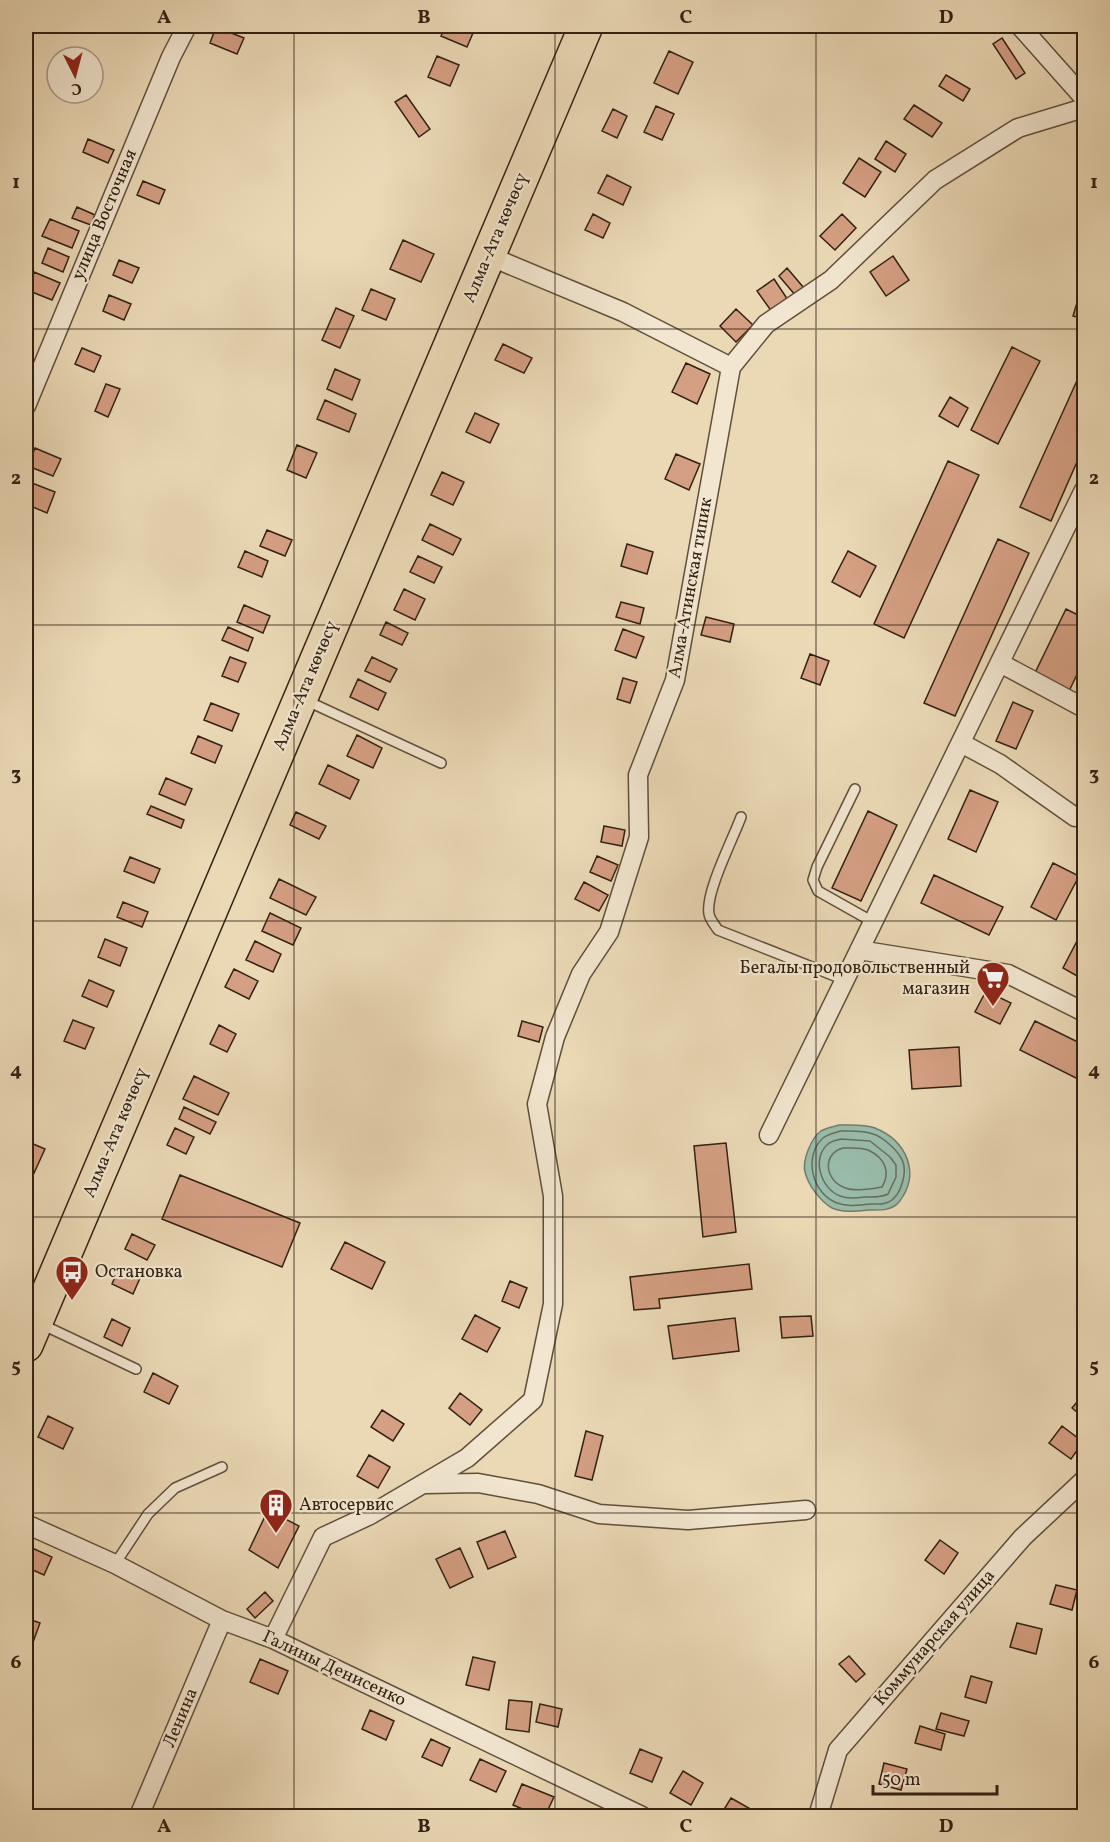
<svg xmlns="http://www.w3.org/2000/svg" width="1110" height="1842" viewBox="0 0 1110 1842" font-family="Vollkorn,serif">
  <rect width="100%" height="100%" fill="#ebd9b6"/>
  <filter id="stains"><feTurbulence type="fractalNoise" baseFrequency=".00333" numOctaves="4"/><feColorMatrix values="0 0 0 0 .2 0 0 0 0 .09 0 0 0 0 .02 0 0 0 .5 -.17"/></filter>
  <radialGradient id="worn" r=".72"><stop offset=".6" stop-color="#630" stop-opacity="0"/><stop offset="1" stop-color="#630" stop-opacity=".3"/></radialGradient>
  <!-- water -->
  <path fill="#99bba9" stroke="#707d6d" stroke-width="1.5" d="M839,1125C850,1125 865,1124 875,1128C907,1141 921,1174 899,1202C892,1211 879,1210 869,1210C858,1211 843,1213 832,1208C821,1202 808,1185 805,1172C802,1161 811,1138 821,1131C826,1128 833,1127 839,1125Z"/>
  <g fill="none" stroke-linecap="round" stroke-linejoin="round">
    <!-- shore -->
    <path stroke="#666e5e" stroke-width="1.5" d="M840,1131C850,1131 863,1130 873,1134C883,1137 899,1151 903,1162C907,1173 901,1193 892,1200C886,1205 877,1204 870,1204C859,1205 848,1207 837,1203C812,1194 803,1156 823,1138C828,1134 835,1133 840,1131Z
      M841,1139L870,1141L890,1157L896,1165V1177L888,1194C880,1198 873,1197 864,1197C857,1198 848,1199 840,1196C821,1189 811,1158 828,1144C831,1141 837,1140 841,1139Z
      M843,1148C851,1148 861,1147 868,1150C885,1158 891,1172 882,1187C872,1189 853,1192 843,1187C825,1179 822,1154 843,1148Z"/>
  </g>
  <!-- building -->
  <path fill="#d59f83" stroke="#322112" stroke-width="1.5" d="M446,26H476L467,47L441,36Z
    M689,26H708L704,33Z
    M216,27L244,38L237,54L210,43Z
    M1002,38L1025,73L1016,79L993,44Z
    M669,51L693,62L678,94L654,83Z
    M437,56L459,65L450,86L428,77Z
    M946,75L970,89L963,101L939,86Z
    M406,95L430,129L419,137L395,102Z
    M914,105L942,123L932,137L904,119Z
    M656,106L674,114L662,140L644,132Z
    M613,109L627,116L617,138L602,131Z
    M88,139L114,150L108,163L83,152Z
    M886,141L906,154L895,172L875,159Z
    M859,158L881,172L865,197L843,183Z
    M607,175L631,187L623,205L598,193Z
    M143,181L165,190L159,204L137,195Z
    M77,207L95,215L91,225L72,218Z
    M593,214L610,223L603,238L585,230Z
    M842,214L856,228L835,250L820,236Z
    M50,219L79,231L72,248L42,236Z
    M403,240L434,254L421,282L390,269Z
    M48,248L69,257L63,272L42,263Z
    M893,256L909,280L886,296L870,272Z
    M119,260L139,268L132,283L113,275Z
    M787,268L804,288L796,296L779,276Z
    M34,272L60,283L52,300L27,290Z
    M774,279L788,300L772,312L757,291Z
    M371,289L395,299L386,320L362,310Z
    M109,295L131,304L124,320L103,311Z
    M1079,296L1084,298V319L1073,316Z
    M336,308L354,316L340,348L322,340Z
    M736,309L753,325L736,342L720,326Z
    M26,335L33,338L28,351L26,350Z
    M503,344L532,358L524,373L495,360Z
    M1012,347L1040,361L998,444L971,430Z
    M82,348L101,356L94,372L75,364Z
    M686,363L710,374L697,404L672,392Z
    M1084,365V446L1051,521L1020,507Z
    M335,369L360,380L352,400L327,389Z
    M106,384L120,389L108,417L95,411Z
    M950,397L968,408L958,427L939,416Z
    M325,400L356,414L349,432L317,419Z
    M475,413L499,424L490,443L466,432Z
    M297,445L317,453L306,478L287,470Z
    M35,448L61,459L53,476L28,466Z
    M676,454L700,464L689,490L665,479Z
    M948,461L979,475L904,638L874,624Z
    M442,472L464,482L453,505L431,495Z
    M32,483L55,492L47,513L26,504V499Z
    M430,524L461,539L453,555L422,540Z
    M267,530L292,540L285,556L260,546Z
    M998,539L1029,553L955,716L924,703Z
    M627,544L653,552L647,574L621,566Z
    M245,551L268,561L262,577L238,567Z
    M848,551L876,566L860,597L832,582Z
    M418,556L442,567L434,583L410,572Z
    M404,589L425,599L415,620L394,610Z
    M621,602L644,608L640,624L616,617Z
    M244,605L270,616L263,633L237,622Z
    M1066,609L1084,618V660L1069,691L1034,675Z
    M706,617L734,624L730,642L701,635Z
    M386,622L408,633L402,645L380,635Z
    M228,627L253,638L248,651L222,640Z
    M623,629L644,637L636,658L615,650Z
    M810,654L829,661L820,685L801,678Z
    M230,657L246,663L238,682L222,676Z
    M372,657L397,669L390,682L365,671Z
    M623,678L637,682L630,703L617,699Z
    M358,679L386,693L378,710L350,697Z
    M1013,702L1033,711L1016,749L996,741Z
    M211,703L239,714L232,731L204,720Z
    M357,735L382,748L373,768L347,756Z
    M198,736L222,746L215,763L191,753Z
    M328,765L359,780L350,799L319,784Z
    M166,778L192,789L185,805L159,794Z
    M1084,789V812L1075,808Z
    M970,790L998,802L976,852L948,839Z
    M151,806L184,820L181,828L147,814Z
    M868,811L897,825L861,901L832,888Z
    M296,812L326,826L319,839L290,825Z
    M604,826L625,830L622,846L601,842Z
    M597,856L618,865L611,881L590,872Z
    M130,857L160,869L154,883L124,871Z
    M1053,863L1079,876L1056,920L1031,907Z
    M934,875L1003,907L989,935L921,903Z
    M279,879L316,897L306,915L270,898Z
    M584,882L608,895L599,911L575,899Z
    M123,902L148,912L142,927L117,917Z
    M270,913L301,928L293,945L262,931Z
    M105,939L127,948L120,966L98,957Z
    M255,941L281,954L273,972L246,960Z
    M1077,941L1084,945V980L1063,968Z
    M234,969L258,981L249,999L225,987Z
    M89,980L114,991L107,1007L82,996Z
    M986,991L1011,1003L1000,1024L975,1012Z
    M73,1020L94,1028L85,1049L64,1041Z
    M522,1021L543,1027L539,1042L518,1036Z
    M1035,1021L1084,1045V1082L1020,1050Z
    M219,1025L236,1034L227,1052L210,1044Z
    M959,1047L961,1086L912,1089L909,1050Z
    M194,1076L229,1093L218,1115L183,1099Z
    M184,1107L216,1122L210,1134L179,1119Z
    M175,1128L194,1137L186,1154L167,1145Z
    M26,1141L45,1149L34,1173L26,1170Z
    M726,1143L736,1232L703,1237L694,1146Z
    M180,1175L300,1223L282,1267L162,1219Z
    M132,1234L155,1245L147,1260L125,1249Z
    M345,1242L385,1262L372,1289L331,1269Z
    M749,1264L752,1289L659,1299L660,1308L634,1310L630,1277Z
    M119,1268L140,1278L133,1294L112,1284Z
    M510,1281L527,1288L519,1308L502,1301Z
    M475,1315L500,1328L487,1352L462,1339Z
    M811,1316L813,1336L782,1338L780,1317Z
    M735,1318L739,1351L673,1359L668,1326Z
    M112,1319L130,1328L122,1346L104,1337Z
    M153,1373L178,1386L169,1404L144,1392Z
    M460,1393L482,1410L470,1425L449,1408Z
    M1084,1394V1418L1072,1408Z
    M382,1410L404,1424L393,1441L371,1427Z
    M48,1416L73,1428L63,1449L38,1437Z
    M1062,1426L1083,1442L1071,1459L1049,1443Z
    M586,1431L603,1436L592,1480L575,1476Z
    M369,1455L390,1467L378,1488L357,1476Z
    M268,1510L299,1526L278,1568L249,1550Z
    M505,1531L516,1557L488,1569L477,1542Z
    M940,1540L958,1553L944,1574L925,1560Z
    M30,1547L52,1557L44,1575L26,1567V1557Z
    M460,1548L473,1577L450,1588L436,1559Z
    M1056,1585L1077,1590L1072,1610L1050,1604Z
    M265,1592L273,1601L255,1618L247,1609Z
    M26,1618L40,1623L32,1645L26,1643Z
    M1017,1623L1042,1629L1036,1654L1010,1647Z
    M849,1656L865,1674L856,1682L839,1664Z
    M473,1657L495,1662L489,1690L466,1685Z
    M260,1659L288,1671L278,1694L250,1682Z
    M971,1676L992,1682L986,1703L965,1697Z
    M509,1700L532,1702L529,1732L506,1729Z
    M540,1704L562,1709L558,1727L536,1722Z
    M370,1710L394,1721L386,1740L362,1729Z
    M941,1713L969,1721L964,1736L936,1729Z
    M920,1726L945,1734L941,1750L915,1743Z
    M431,1739L450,1748L442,1766L422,1757Z
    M640,1749L662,1758L652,1782L630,1773Z
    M480,1759L506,1771L496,1792L470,1780Z
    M884,1763L907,1769L901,1790L879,1784Z
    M683,1771L703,1783L691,1805L670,1793Z
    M522,1784L554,1797L545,1816H539L513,1805Z
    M731,1798L754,1811L751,1816H720Z"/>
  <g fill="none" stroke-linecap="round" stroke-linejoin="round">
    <defs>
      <path id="lane" d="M305,700L441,763
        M855,789L817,867L813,880L818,891L873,922
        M741,817C733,839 705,893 709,914C710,920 715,925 718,930L845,980
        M41,1324L136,1369
        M115,1564L148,1514L175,1488L222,1467"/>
      <path id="street" d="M1020,26L1084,98
        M489,256L623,312L731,367
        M26,406L171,57L187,26
        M1000,663L1084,708
        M961,743L1000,764L1075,817
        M859,950L1008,974L1084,1012
        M769,1135L1084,490
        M426,1484L478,1483L538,1494L599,1514L688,1520L806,1510
        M26,1524L115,1564L222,1620L273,1639L642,1816
        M273,1639L323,1537L370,1515L467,1458L533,1400L553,1304V1196L537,1104L555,1037L581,974L609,932L639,837L638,775L675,680L731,367L766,324L831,280L935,180L1018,128L1084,108
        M139,1816L222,1620
        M818,1816L838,1750L1023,1537L1084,1480"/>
      <path id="highway" d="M26,1345L586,26"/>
    </defs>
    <!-- lane casing -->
    <use href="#lane" stroke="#604f3b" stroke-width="12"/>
    <!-- street casing -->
    <use href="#street" stroke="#604f3b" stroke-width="21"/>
    <!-- highway casing -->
    <use href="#highway" stroke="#322112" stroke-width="36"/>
    <!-- lane -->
    <use href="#lane" stroke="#f2e6d0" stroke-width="9"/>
    <!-- street -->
    <use href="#street" stroke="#f2e6d0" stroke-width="18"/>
    <!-- highway -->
    <use href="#highway" stroke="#ebd9b6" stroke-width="33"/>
  </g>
  <!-- grid -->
  <path fill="none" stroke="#322112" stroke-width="1.5" stroke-opacity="0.55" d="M294,26V1816M555,26V1816M816,26V1816M26,329H1084M26,625H1084M26,921H1084M26,1217H1084M26,1513H1084"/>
  <!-- icons -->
  <defs>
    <symbol id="supermarket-pin" viewBox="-11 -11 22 30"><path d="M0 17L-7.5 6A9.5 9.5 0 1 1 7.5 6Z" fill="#8f2418" stroke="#f2e6d0"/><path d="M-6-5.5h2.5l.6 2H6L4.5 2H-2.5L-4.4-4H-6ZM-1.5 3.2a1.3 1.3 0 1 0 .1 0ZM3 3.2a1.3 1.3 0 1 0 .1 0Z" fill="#fff"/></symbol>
    <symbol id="bus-pin" viewBox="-11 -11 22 30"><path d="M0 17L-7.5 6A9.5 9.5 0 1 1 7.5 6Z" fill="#8f2418" stroke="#f2e6d0"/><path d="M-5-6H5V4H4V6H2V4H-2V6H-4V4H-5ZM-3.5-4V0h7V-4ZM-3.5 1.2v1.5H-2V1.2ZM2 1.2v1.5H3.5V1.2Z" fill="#fff"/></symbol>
    <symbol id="building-pin" viewBox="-11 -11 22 30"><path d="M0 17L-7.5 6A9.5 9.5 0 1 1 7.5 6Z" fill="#8f2418" stroke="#f2e6d0"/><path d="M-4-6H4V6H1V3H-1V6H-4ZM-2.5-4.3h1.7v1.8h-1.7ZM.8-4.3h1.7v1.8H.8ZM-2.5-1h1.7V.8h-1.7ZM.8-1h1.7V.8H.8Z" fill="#fff"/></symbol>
  </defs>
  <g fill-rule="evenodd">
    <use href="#supermarket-pin" x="974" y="959" width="38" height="52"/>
    <use href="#bus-pin" x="53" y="1253" width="38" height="52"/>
    <use href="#building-pin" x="257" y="1486" width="38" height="52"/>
  </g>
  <g text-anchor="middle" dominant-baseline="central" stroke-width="4.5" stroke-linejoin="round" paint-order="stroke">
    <!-- street labels -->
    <g font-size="18" fill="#322112" stroke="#f2e6d0">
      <text transform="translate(105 215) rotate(-67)">улица Восточная</text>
      <text transform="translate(496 238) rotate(-67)">Алма-Ата көчөсү</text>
      <text transform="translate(691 588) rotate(-80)">Алма-Атинская типик</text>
      <text transform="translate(306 686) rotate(-67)">Алма-Ата көчөсү</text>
      <text transform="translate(116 1133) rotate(-67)">Алма-Ата көчөсү</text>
      <text transform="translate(935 1638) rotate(-49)">Коммунарская улица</text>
      <text transform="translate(334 1669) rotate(25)">Галины Денисенко</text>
      <text transform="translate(181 1718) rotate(-67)">Ленина</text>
    </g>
    <!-- poi labels -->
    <g font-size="18" fill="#322112" stroke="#f2e6d0" text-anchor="start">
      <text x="970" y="968" text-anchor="end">Бегалы продовольственный<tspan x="970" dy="21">магазин</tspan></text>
      <text x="95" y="1272">Остановка</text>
      <text x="299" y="1505">Автосервис</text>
    </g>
  </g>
  <!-- margin -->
  <rect width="1110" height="1842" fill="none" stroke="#ebd9b6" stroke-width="66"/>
  <!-- north arrow -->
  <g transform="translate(75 75) rotate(174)"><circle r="28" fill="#f2e6d0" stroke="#a59784" stroke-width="1.5"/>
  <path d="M0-4.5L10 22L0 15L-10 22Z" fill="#8f2418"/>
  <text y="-9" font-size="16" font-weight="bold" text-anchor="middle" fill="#322112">С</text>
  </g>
  <!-- scale -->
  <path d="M873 1785v9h124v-9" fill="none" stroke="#322112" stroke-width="3"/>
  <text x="882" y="1785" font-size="18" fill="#322112" stroke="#f2e6d0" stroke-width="4.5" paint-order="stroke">50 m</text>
  <rect x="33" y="33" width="1044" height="1776" fill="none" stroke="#322112" stroke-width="2"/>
  <g font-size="20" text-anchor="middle" font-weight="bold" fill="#322112">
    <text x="164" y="23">A</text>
    <text x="424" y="23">B</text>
    <text x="686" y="23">C</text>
    <text x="946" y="23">D</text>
    <text x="16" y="188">1</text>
    <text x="1094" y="188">1</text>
    <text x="16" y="484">2</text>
    <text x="1094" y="484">2</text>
    <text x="16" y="780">3</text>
    <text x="1094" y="780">3</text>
    <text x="16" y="1076">4</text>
    <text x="1094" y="1076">4</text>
    <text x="16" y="1372">5</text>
    <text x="1094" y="1372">5</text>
    <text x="16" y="1668">6</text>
    <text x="1094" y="1668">6</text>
    <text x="164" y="1832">A</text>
    <text x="424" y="1832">B</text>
    <text x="686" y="1832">C</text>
    <text x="946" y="1832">D</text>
  </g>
  <rect width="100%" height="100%" filter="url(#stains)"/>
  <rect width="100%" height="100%" fill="url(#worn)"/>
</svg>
